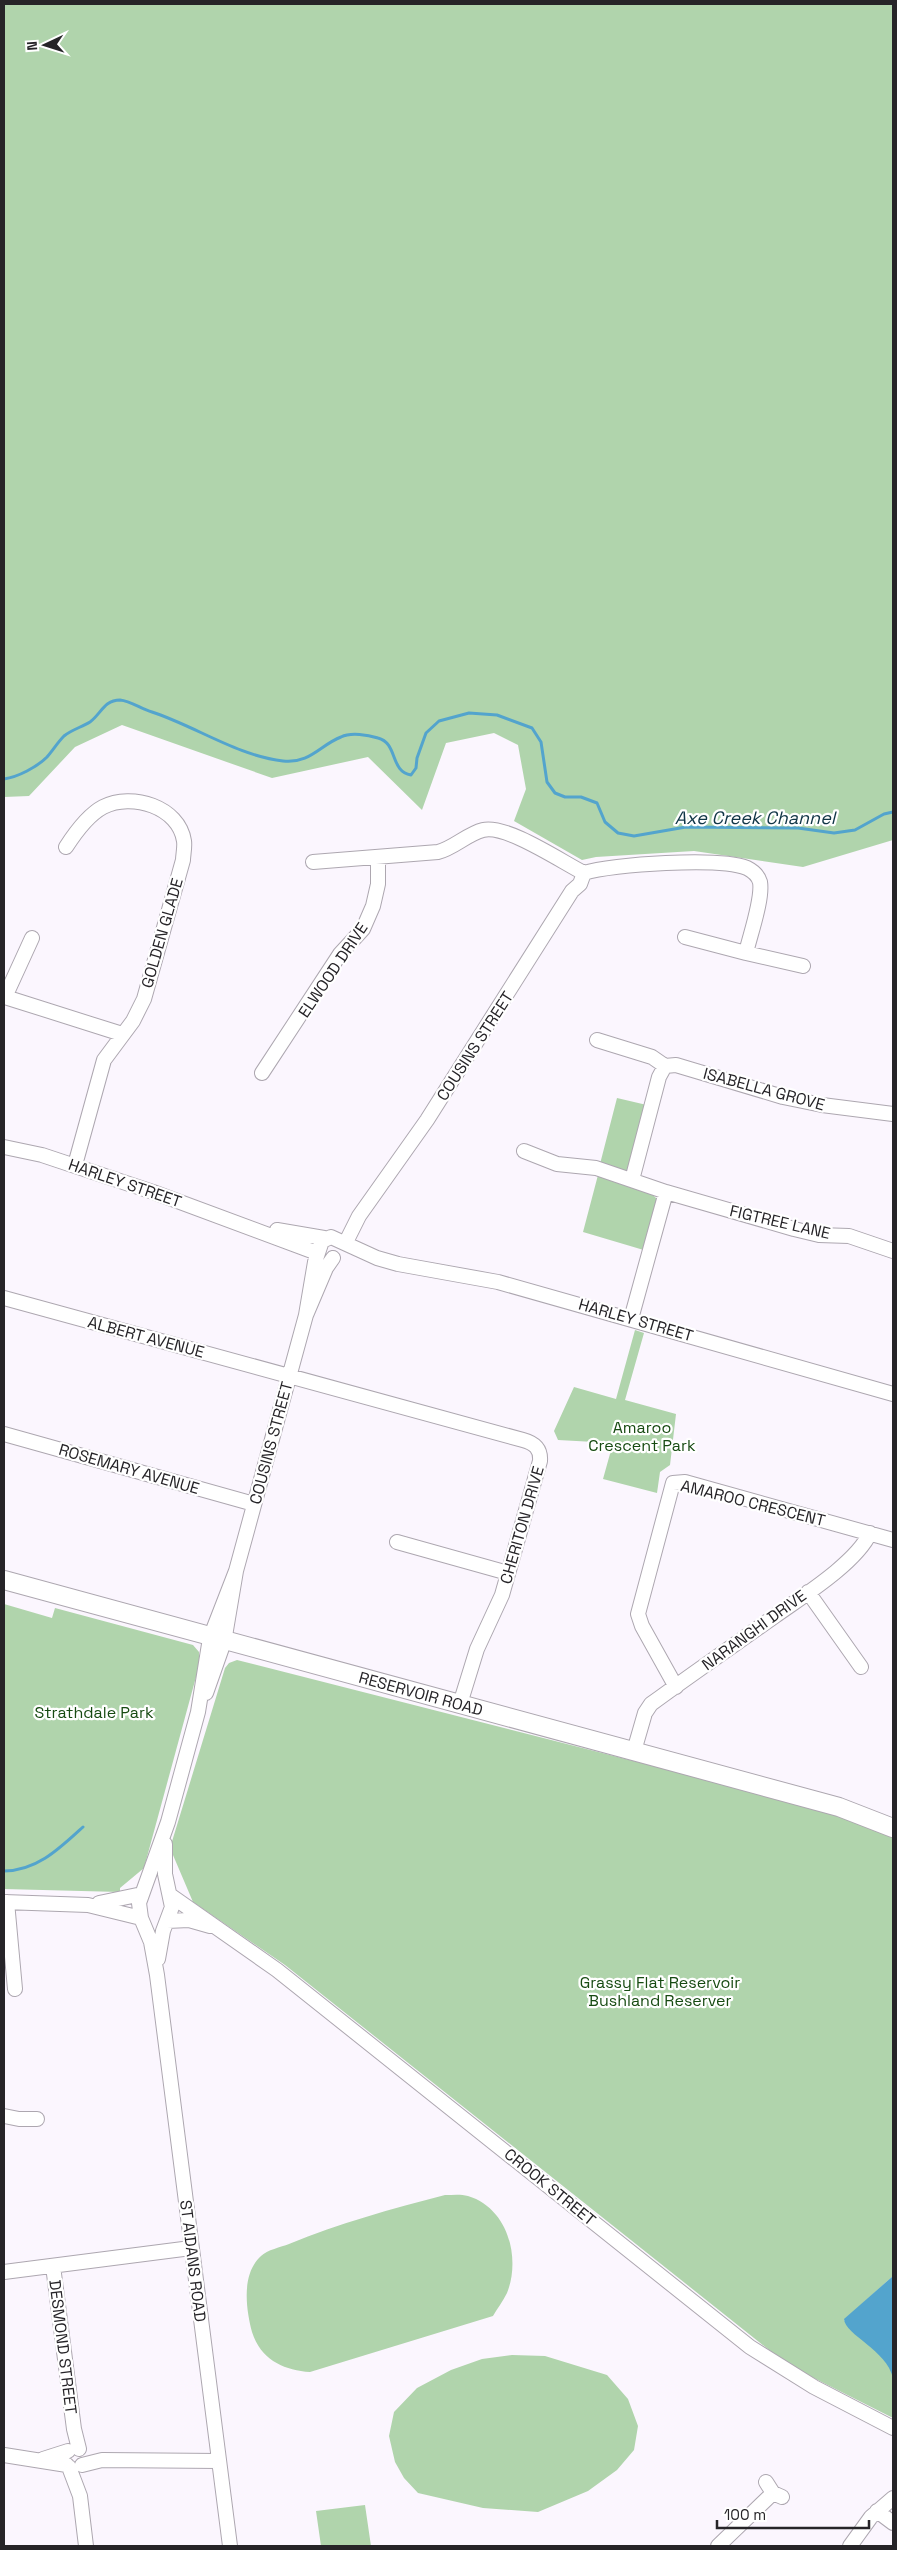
<svg xmlns="http://www.w3.org/2000/svg" width="897" height="2550" viewBox="0 0 897 2550" font-family="'Space Grotesk',sans-serif">
  <rect width="100%" height="100%" fill="#fbf6fe"/>
  <!-- green -->
  <path fill="#b0d4ac" d="M4,4H893V840L803,867L694,851L596,857L582,860L514,821L526,789L518,745L494,733L446,743L422,810L368,757L272,778L122,725L75,747L29,796L4,797Z
    M617,1098L651,1106L631,1176L600,1164Z
    M598,1175L652,1194L658,1200L647,1251L583,1232Z
    M635,1330L644,1333L625,1400L676,1414L670,1465L660,1472L657,1493L603,1479L613,1443L558,1440L554,1431L574,1387L616,1399Z
    M4,1604L52,1618L55,1608L193,1645L199,1652V1666L144,1868L120,1888V1892L4,1889Z
    M237,1660L810,1806L893,1833V2276L844,2320L883,2358L892,2370L893,2418L788,2365L285,1965L193,1902L170,1848L225,1668L229,1663Z
    M445,2195C453,2195 461,2194 468,2196C508,2208 521,2258 507,2293C503,2301 497,2309 493,2316L310,2372C284,2370 261,2360 252,2332C246,2309 241,2274 261,2256C267,2250 281,2247 289,2244C339,2223 392,2209 445,2195Z
    M512,2355L545,2356L607,2375L628,2399L638,2426L634,2450L617,2470L588,2491L538,2512L483,2508L418,2493L404,2478L395,2462L389,2436L394,2412L417,2388L451,2370L482,2359Z
    M365,2505L371,2546H321L316,2511Z"/>
  <!-- water -->
  <path fill="#53a4cd" d="M893,2276V2378C887,2350 845,2335 844,2319Z"/>
  <g fill="none" stroke-linecap="round" stroke-linejoin="round">
    <!-- stream -->
    <path stroke="#53a4cd" stroke-width="3" d="M4,779C18,777 37,767 47,757C53,750 58,742 64,736C71,730 82,727 90,722C101,714 104,700 120,700C131,701 141,709 152,712C195,726 238,756 283,761C310,764 320,745 341,737C351,732 368,735 378,738C398,743 390,772 411,775L416,768L417,758L426,733L439,721L469,713L497,715L532,728L541,742L547,782L555,793L565,797H581L597,803L605,822L618,833L634,836L686,827L798,828L834,833L855,830L884,814L893,812
      M4,1871C37,1871 60,1848 83,1827"/>
    <defs>
      <path id="minor" d="M66,847C75,833 88,815 103,807C132,792 179,807 184,841C185,847 183,855 183,860L144,999L133,1021L104,1060L75,1165
        M313,862L438,852C454,848 467,834 483,830C506,824 562,862 584,873
        M584,873C612,864 720,857 747,868C753,871 758,875 760,882C763,899 750,935 746,953L685,937
        M32,938L5,997L122,1034
        M746,953L803,966
        M597,1040L652,1057L665,1066L659,1077L632,1180
        M665,1066L676,1065L783,1097L822,1105L893,1114
        M262,1073L340,954L363,929L373,906L378,884V857
        M4,1147L42,1155L153,1192L317,1253
        M524,1151L557,1164L596,1168L666,1192
        M277,1230L324,1238
        M346,1242L359,1216L427,1120L572,891L580,884L584,873
        M4,1298L523,1440C534,1443 541,1448 540,1461L502,1595L477,1649L460,1704
        M306,1315L315,1262L322,1241L331,1237L377,1258L398,1264L498,1282L893,1394
        M631,1319L666,1192L794,1229L819,1235L849,1236L893,1251
        M4,1434L254,1504
        M397,1542L508,1573
        M808,1592L861,1667
        M676,1687L642,1626L638,1614L673,1483L685,1482L893,1540
        M206,1693L224,1642L236,1571L306,1315L326,1268L333,1258
        M634,1751L645,1713L651,1704C692,1674 734,1645 775,1616C803,1596 856,1563 870,1533
        M170,1895L277,1970L750,2347L814,2387L893,2428
        M4,1902L88,1905L141,1918
        M7,1902L15,1989
        M99,1903L142,1894
        M167,1921L189,1920L210,1926
        M158,1959L163,1931L172,1907L165,1874V1844
        M4,2116L19,2119H37
        M53,2266L74,2429L79,2449
        M4,2272L191,2248
        M4,2455L67,2465
        M43,2459L68,2451
        M82,2465L102,2460L219,2461
        M69,2467L80,2496L86,2546
        M766,2482L773,2493L782,2497
        M877,2511L893,2523
        M230,2546L157,1975L151,1942L141,1918L139,1903L168,1822L198,1712L210,1638L236,1571
        M718,2546L773,2493
        M850,2546L871,2517L893,2498"/>
      <g id="major">
        <path id="s1" d="M4,1580L839,1807L893,1828"/>
      </g>
    </defs>
    <!-- minor casing -->
    <use href="#minor" stroke="#ada7b0" stroke-width="16"/>
    <!-- major casing -->
    <use href="#major" stroke="#ada7b0" stroke-width="20"/>
    <!-- minor -->
    <use href="#minor" stroke="#fff" stroke-width="14"/>
    <!-- major -->
    <use href="#major" stroke="#fff" stroke-width="18"/>
  </g>
  <g text-anchor="middle" dominant-baseline="central" stroke-width="4.5" stroke-linejoin="round" paint-order="stroke">
    <!-- street labels -->
    <g font-size="16" fill="#262428" stroke="#fff">
      <text transform="translate(162 933) rotate(-74)">GOLDEN GLADE</text>
      <text transform="translate(333 970) rotate(-56)">ELWOOD DRIVE</text>
      <text transform="translate(475 1046) rotate(-57)">COUSINS STREET</text>
      <text transform="translate(764 1089) rotate(15)">ISABELLA GROVE</text>
      <text transform="translate(125 1183) rotate(19)">HARLEY STREET</text>
      <text transform="translate(780 1222) rotate(13)">FIGTREE LANE</text>
      <text transform="translate(636 1320) rotate(16)">HARLEY STREET</text>
      <text transform="translate(146 1337) rotate(15)">ALBERT AVENUE</text>
      <text transform="translate(271 1443) rotate(-75)">COUSINS STREET</text>
      <text transform="translate(129 1469) rotate(16)">ROSEMARY AVENUE</text>
      <text transform="translate(753 1503) rotate(14)">AMAROO CRESCENT</text>
      <text transform="translate(522 1525) rotate(-74)">CHERITON DRIVE</text>
      <text transform="translate(754 1630) rotate(-36)">NARANGHI DRIVE</text>
      <text stroke="none"><textPath href="#s1" startOffset="432">RESERVOIR ROAD</textPath></text>
      <text transform="translate(550 2187) rotate(39)">CROOK STREET</text>
      <text transform="translate(193 2261) rotate(83)">ST AIDANS ROAD</text>
      <text transform="translate(63 2347) rotate(83)">DESMOND STREET</text>
    </g>
    <!-- park labels -->
    <g font-size="16" fill="#174b12" stroke="#fff">
      <text x="642" y="1427">Amaroo<tspan x="642" dy="18">Crescent Park</tspan></text>
      <text x="94" y="1712">Strathdale Park</text>
      <text x="660" y="1982">Grassy Flat Reservoir<tspan x="660" dy="18">Bushland Reserver</tspan></text>
    </g>
    <!-- water labels -->
    <g font-size="18" font-style="italic" fill="#103546" stroke="#fff">
      <text x="755" y="817">Axe Creek Channel</text>
    </g>
  </g>
  <!-- border -->
  <rect width="897" height="2550" fill="none" stroke="#262428" stroke-width="10"/>
  <!-- north arrow -->
  <g transform="translate(45 45) rotate(266)" stroke="#ffffff" stroke-width="4" paint-order="stroke">
  <path d="M0-4L9 19L0 12L-9 19Z" fill="#262428"/>
  <text y="-8" font-size="14" font-weight="bold" text-anchor="middle" fill="#262428">N</text>
  </g>
  <!-- scale -->
  <path d="M717 2520v8h152v-8" fill="none" stroke="#262428" stroke-width="2.5"/>
  <text x="724" y="2520" font-size="15" fill="#262428" stroke="#ffffff" stroke-width="4" paint-order="stroke">100 m</text>
</svg>
